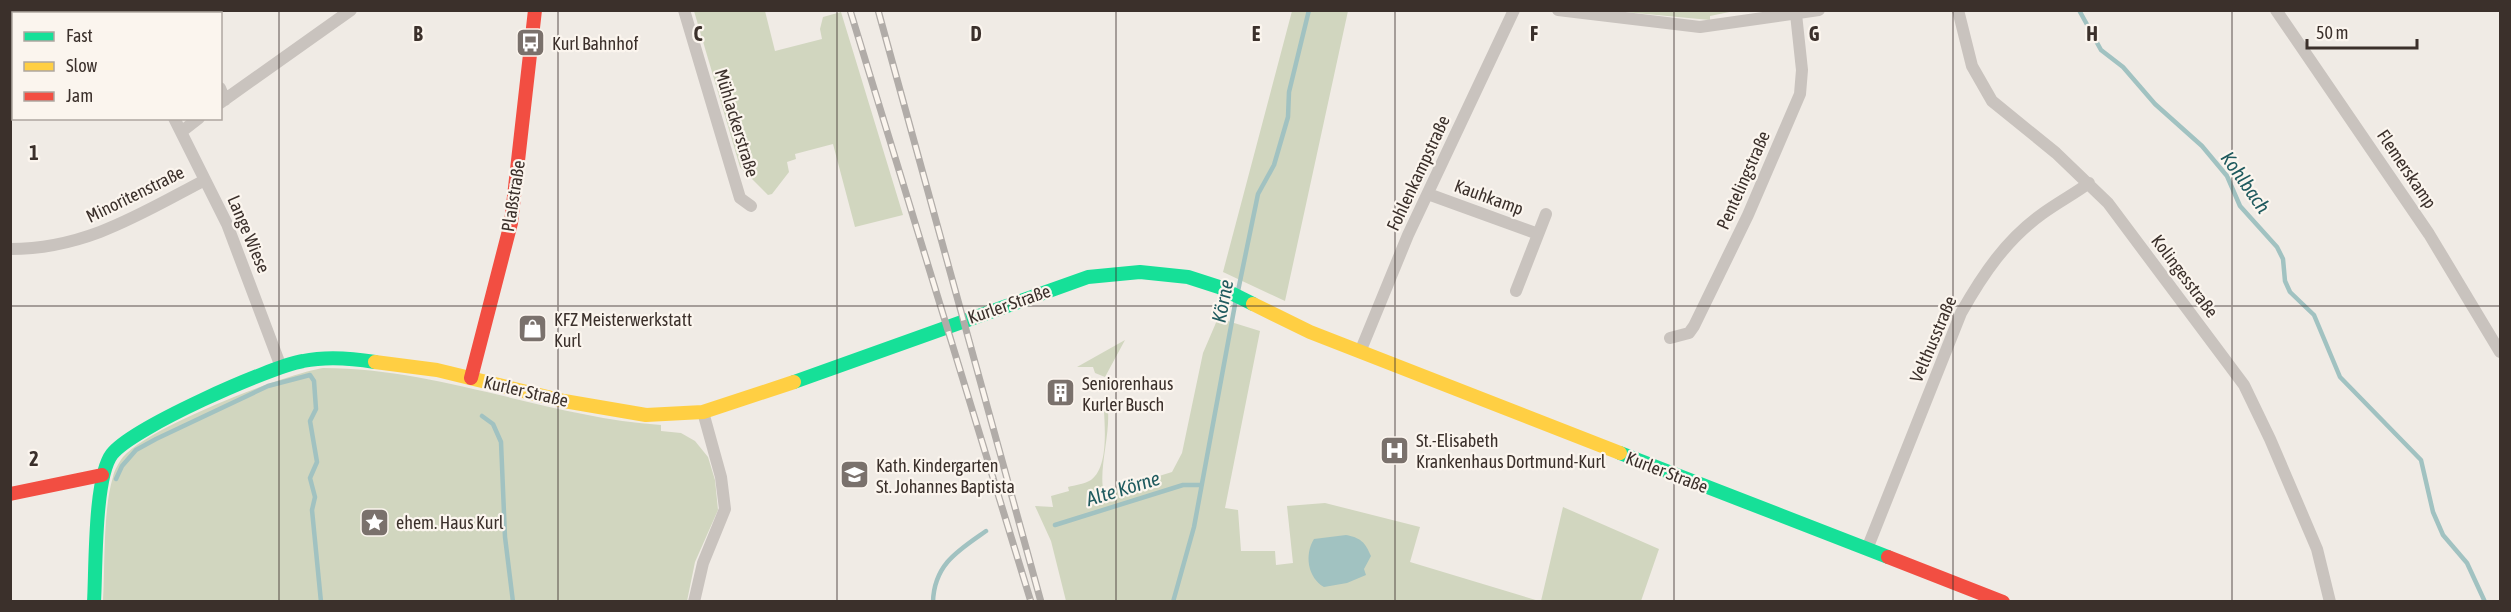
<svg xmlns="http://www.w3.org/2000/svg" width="2511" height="612" viewBox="0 0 2511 612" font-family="'Asap Condensed',sans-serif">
  <rect width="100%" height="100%" fill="#f0ebe5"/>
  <!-- green -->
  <path fill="#d1d6bf" d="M1739,10L1710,16V20L1614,11Z
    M694,11H765L775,51L822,39L820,29L823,17L841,12L903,215L855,227L833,144L795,154L796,159L787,162L789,172L772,194L768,195L740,167Z
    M1292,11H1348L1285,301L1223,272Z
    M1218,318L1260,331L1225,508L1238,510L1241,551H1275L1276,565L1293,563L1287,506L1325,503L1420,527L1410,562L1539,601H1066L1051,541L1035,506L1053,507L1051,496L1069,491L1068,487C1075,485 1085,484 1091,480C1108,468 1105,430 1104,411H1108C1110,436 1098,472 1104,493L1172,472L1182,453L1203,353Z
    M1125,340L1105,377L1095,373L1093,367H1077Z
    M323,368C439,368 547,417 661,425V431L681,433L695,441L708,457L715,480L718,510L695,562L687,601H103C105,568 103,508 113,477C114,471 119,462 123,457C149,427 282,375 323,368Z
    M1563,507L1659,549L1641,601H1541Z"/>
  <!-- water -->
  <path fill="#a1c2c1" d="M1346,535C1361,538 1365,542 1371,556L1364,569L1366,575L1347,583L1324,587C1308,578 1304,555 1314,539Z"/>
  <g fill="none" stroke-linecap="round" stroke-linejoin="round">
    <!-- stream -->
    <path stroke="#a1c2c1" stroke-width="4.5" d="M2079,10L2101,50L2123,67L2155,104L2202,146L2227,176L2240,206L2277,247L2283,259L2285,281L2290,292L2314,315L2340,377L2421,460L2433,512L2443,535L2467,563L2485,602
      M1238,291L1258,194L1274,165L1288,117L1289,92L1309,10
      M482,416L493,424L501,442L505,537L513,602
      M116,479L122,466L136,450L156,439L268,386L310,375L314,381L316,409L310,421L317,462L310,478L315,497L312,510L321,602
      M1055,525L1183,485H1200
      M933,602C934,564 959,550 986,531
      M1173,602L1194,527L1236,299"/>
    <!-- street -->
    <path stroke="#c9c3be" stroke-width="12" d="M131,10L132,14
      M191,10L192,14
      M684,10L740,198L751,206
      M1558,10L1700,27L1819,10
      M1958,10L1972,66L1992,101L2056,153L2108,203L2244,385L2270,439L2317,549L2330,602
      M2276,10L2429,234L2500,352
      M30,14L49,10
      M10,16H14
      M220,88L225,100
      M220,103L351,10
      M174,118L227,224L281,367
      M181,132L199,118
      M1428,194L1538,234
      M10,249C86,249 140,214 205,180
      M1516,291L1546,214
      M1670,338L1689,333L1694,326L1748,215L1800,94L1802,70L1796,14
      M1360,352L1408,235L1514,10
      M1867,549L1961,313C1983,274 2006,240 2042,214C2057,203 2074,194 2089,183
      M694,602L703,563L725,509L721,477L703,412"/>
    <!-- fast -->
    <path stroke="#16e098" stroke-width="14" d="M794,382L1088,277L1140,272L1188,277L1219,287L1253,304
      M1620,453L1888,557
      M94,602C96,570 94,477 112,454C132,428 269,367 303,361C327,356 351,358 375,362"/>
    <!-- slow -->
    <path stroke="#ffcf43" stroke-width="14" d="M1253,304L1310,332L1620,453
      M375,362L437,370L564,401L646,415L703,412L794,382"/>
    <!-- jam -->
    <path stroke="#f24e42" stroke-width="14" d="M471,378L511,223L535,10
      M10,494L102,475
      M1888,557L2003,602"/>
    <defs>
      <path id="rail" d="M850,10L1031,602
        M878,10L1041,602"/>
    </defs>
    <!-- rail casing -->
    <use href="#rail" stroke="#b1aca8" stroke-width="7"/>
    <!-- rail -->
    <use href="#rail" stroke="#fbf5ee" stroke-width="4.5" stroke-dasharray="14" stroke-linecap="butt"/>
  </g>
  <!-- grid -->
  <path fill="none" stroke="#3b302b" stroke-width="1.5" stroke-opacity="0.55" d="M279,10V602M558,10V602M837,10V602M1116,10V602M1395,10V602M1674,10V602M1953,10V602M2232,10V602M10,306H2500"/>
  <!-- icons -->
  <defs>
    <symbol id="bus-square" viewBox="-11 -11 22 22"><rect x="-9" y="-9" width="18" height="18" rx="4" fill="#7a716c" stroke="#fbf5ee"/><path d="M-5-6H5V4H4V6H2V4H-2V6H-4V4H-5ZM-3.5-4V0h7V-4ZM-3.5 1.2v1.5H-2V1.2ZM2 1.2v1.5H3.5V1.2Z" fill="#fff"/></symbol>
    <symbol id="shop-square" viewBox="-11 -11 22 22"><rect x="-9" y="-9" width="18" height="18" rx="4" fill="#7a716c" stroke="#fbf5ee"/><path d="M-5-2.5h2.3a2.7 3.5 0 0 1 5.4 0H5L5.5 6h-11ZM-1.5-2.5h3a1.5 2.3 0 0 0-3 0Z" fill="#fff"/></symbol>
    <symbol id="building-square" viewBox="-11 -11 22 22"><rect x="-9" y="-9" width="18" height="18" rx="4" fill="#7a716c" stroke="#fbf5ee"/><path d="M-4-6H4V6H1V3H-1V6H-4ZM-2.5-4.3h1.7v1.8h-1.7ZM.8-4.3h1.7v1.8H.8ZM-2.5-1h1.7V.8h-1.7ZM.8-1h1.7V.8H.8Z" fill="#fff"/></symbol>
    <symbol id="hospital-square" viewBox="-11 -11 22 22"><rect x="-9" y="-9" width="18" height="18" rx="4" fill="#7a716c" stroke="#fbf5ee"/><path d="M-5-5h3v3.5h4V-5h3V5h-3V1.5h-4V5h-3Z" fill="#fff"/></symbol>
    <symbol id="school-square" viewBox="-11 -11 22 22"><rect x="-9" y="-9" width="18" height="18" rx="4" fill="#7a716c" stroke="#fbf5ee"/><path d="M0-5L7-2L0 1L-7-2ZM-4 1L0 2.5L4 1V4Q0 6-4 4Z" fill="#fff"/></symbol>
    <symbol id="sight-square" viewBox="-11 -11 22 22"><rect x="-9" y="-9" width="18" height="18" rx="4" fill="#7a716c" stroke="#fbf5ee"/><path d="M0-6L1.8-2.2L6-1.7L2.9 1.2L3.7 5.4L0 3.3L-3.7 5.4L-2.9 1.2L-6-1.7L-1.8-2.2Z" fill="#fff"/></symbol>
  </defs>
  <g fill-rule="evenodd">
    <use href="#bus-square" x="514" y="26" width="33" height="33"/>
    <use href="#shop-square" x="516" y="312" width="33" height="33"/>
    <use href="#building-square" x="1044" y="376" width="33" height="33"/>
    <use href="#hospital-square" x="1378" y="434" width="33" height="33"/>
    <use href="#school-square" x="838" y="458" width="33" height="33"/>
    <use href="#sight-square" x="358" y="506" width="33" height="33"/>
  </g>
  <g text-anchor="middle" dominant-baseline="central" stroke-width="4.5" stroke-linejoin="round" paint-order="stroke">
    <!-- poi labels -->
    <g font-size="18" fill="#3b302b" stroke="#fbf5ee" text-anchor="start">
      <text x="552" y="43">Kurl Bahnhof</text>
      <text x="554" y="319">KFZ Meisterwerkstatt<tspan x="554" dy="21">Kurl</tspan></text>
      <text x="1082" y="383">Seniorenhaus<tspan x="1082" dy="21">Kurler Busch</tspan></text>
      <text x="1416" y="440">St.-Elisabeth<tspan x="1416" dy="21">Krankenhaus Dortmund-Kurl</tspan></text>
      <text x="876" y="465">Kath. Kindergarten<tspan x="876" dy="21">St. Johannes Baptista</tspan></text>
      <text x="396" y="522">ehem. Haus Kurl</text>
    </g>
    <!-- street labels -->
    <g font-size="18" fill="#3b302b" stroke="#fbf5ee">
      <text transform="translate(737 123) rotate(73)">Mühlackerstraße</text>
      <text transform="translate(2407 169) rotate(56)">Flemerskamp</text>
      <text transform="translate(1418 173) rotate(-65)">Fohlenkampstraße</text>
      <text transform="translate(1743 180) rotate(-66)">Pentelingstraße</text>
      <text transform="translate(135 194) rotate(-26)">Minoritenstraße</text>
      <text transform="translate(513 196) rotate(-81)">Plaßstraße</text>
      <text transform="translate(1489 197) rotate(20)">Kauhkamp</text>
      <text transform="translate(249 234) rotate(67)">Lange Wiese</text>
      <text transform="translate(2185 276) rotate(53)">Kolingesstraße</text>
      <text transform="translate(1009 304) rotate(-19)">Kurler Straße</text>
      <text transform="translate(1933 339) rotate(-67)">Velthusstraße</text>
      <text transform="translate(526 391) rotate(13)">Kurler Straße</text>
      <text transform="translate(1667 472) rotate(21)">Kurler Straße</text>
    </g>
    <!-- water labels -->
    <g font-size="20" font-style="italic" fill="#1f5a5e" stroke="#fbf5ee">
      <text transform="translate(2246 182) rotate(55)">Kohlbach</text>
      <text transform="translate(1222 301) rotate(-79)">Körne</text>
      <text transform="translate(1123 488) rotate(-17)">Alte Körne</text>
    </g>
  </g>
  <g font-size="20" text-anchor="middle" font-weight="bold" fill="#3b302b" stroke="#fbf5ee" stroke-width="4.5" stroke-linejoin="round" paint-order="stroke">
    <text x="418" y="41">B</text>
    <text x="698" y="41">C</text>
    <text x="976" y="41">D</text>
    <text x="1256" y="41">E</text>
    <text x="1534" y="41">F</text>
    <text x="1814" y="41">G</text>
    <text x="2092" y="41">H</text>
    <text x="34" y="160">1</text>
    <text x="34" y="466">2</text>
  </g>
  <!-- border -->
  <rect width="2511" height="612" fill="none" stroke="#3b302b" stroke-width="24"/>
  <!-- legend -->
  <rect x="12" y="12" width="210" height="108" fill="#fbf5ee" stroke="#aea6a0" stroke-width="1.5"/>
  <rect x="24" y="32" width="30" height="9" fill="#16e098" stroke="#aea6a0" stroke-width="1.5"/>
  <text x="66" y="42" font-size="18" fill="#3b302b">Fast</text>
  <rect x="24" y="62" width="30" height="9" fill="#ffcf43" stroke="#aea6a0" stroke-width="1.5"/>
  <text x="66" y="72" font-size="18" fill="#3b302b">Slow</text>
  <rect x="24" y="92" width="30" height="9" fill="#f24e42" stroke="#aea6a0" stroke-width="1.5"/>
  <text x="66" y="102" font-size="18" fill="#3b302b">Jam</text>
  <!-- scale -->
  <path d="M2307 39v9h110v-9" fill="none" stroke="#3b302b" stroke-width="3"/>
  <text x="2316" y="39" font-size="18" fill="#3b302b" stroke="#fbf5ee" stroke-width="4.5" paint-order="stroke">50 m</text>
</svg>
